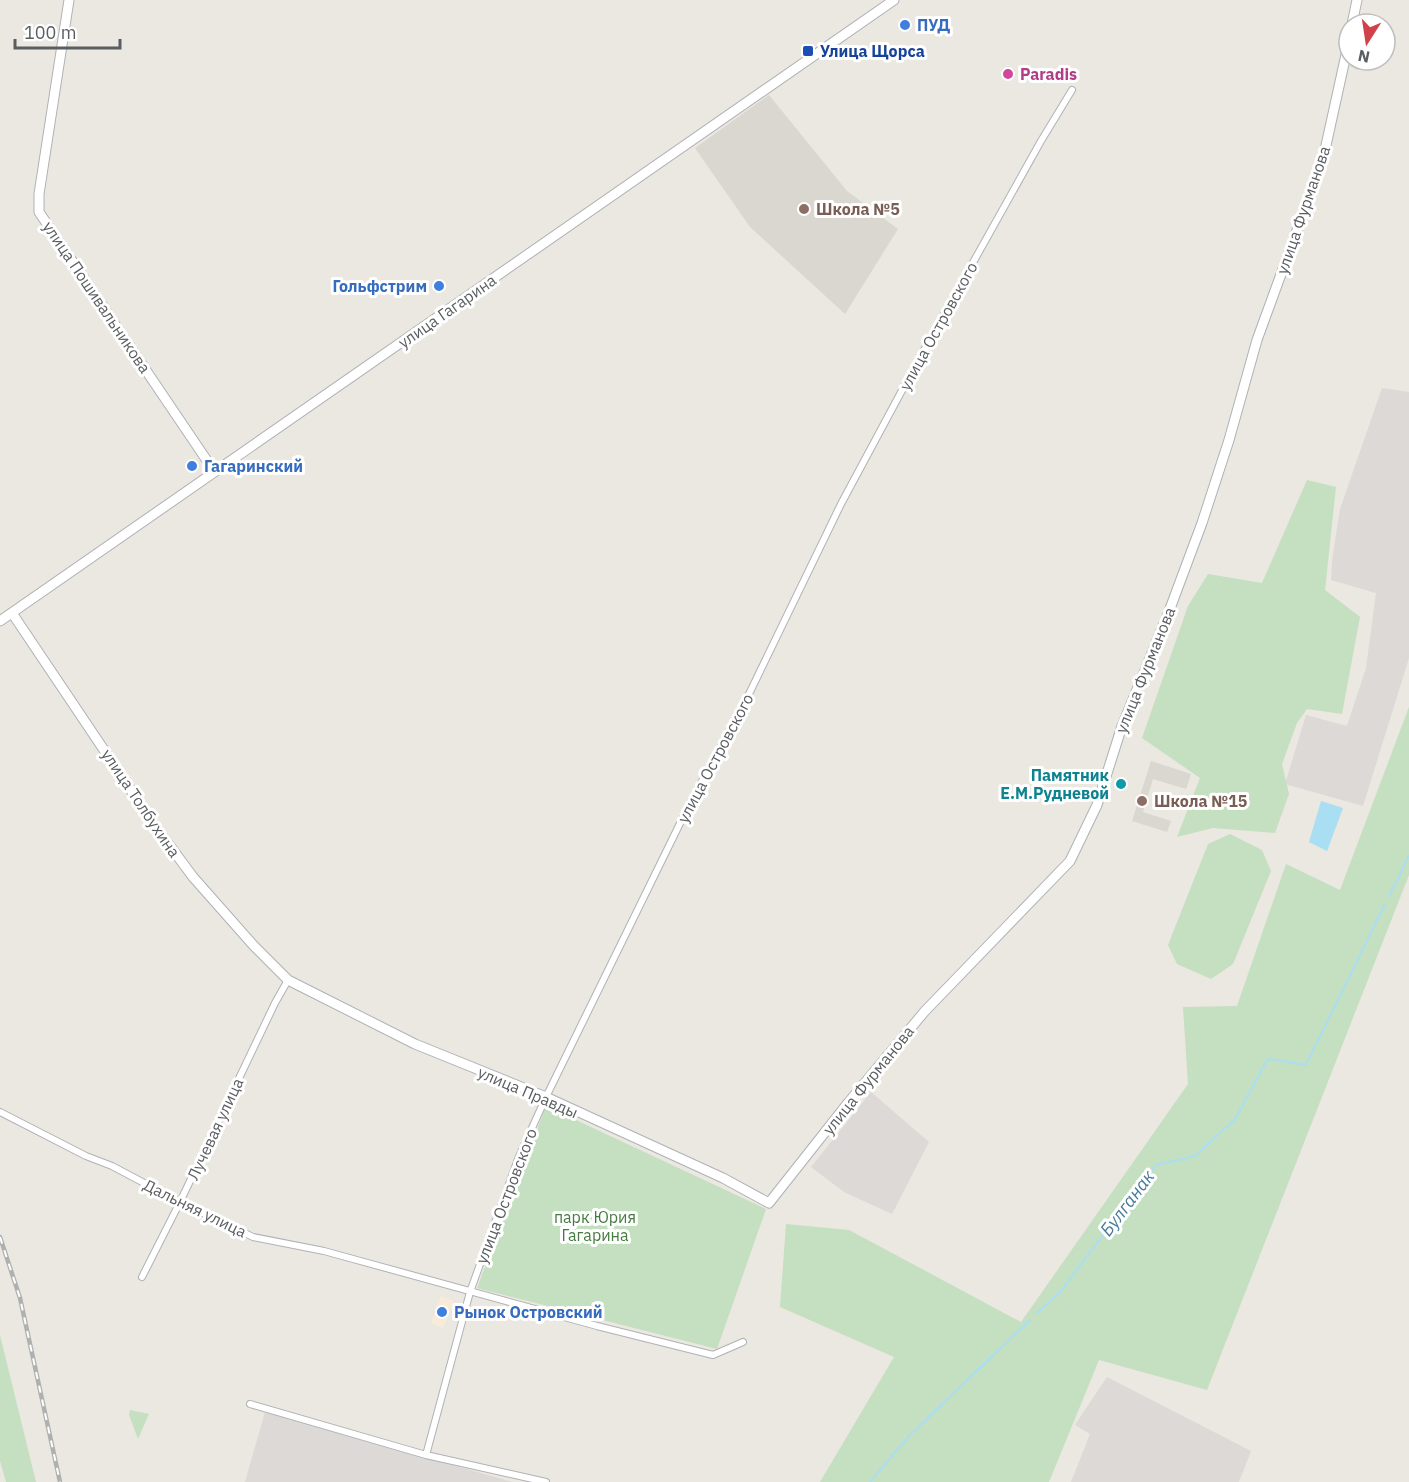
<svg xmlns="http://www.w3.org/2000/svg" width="1409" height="1482" viewBox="0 0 1409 1482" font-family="'IBM Plex Sans',sans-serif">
  <rect width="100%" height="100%" fill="#ebe7e1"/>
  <!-- commercial -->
  <path fill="#f8ecd9" d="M441,1296L454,1301L443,1328L431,1323Z"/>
  <!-- industrial -->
  <path fill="#dcd9d6" d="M1382,388L1409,392V658L1363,806L1285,784L1306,715L1347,726L1366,668L1376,593L1331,580L1332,560L1340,509Z
    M871,1092L929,1142L892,1214L844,1192L811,1167Z
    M1107,1377L1251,1451L1239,1482H1071L1090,1434L1075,1425Z
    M265,1412L513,1482H245Z"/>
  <!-- education -->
  <path fill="#dad7d0" d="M769,95L847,191L898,229L845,314L750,227L695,148Z
    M1151,761L1191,774L1186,789L1153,779L1143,812L1171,821L1167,832L1132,821Z"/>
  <!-- green -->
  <path fill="#c5dfc1" d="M1307,480L1336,487L1325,590L1360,617L1342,714L1307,709L1297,723L1282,764L1289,794L1275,833L1213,828L1177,837L1200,778L1142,738L1188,606L1208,574L1262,583Z
    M1409,707V875L1207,1390L1099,1360L1049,1482H820L894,1357L780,1307L786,1224L849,1230L1021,1322L1188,1084L1183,1007L1237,1006L1286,864L1340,890Z
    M1230,834L1262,850L1271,871L1233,964L1211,979L1177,964L1168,945L1208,844Z
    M546,1106L766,1209L717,1349L477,1288Z
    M0,1335L36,1482H6L0,1461Z
    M130,1410L149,1414L138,1439L129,1415Z"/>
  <!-- water -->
  <path fill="#a9def3" d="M1321,801L1343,808L1327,851L1309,842Z"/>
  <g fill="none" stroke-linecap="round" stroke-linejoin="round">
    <!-- stream -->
    <path stroke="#a9def3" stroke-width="2" d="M1389,896L1409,856
      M1037,1313L1060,1292L1156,1165L1195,1156L1235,1119L1268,1059L1306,1065L1385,904
      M870,1482L909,1436L1030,1320"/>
    <defs>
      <path id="street" d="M0,1112L86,1156L112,1166L180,1202L253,1237L324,1251L597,1326L713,1355L743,1342
        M142,1277L180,1202L275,1003L288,980
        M250,1404L426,1455L546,1482
        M426,1455L470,1292L518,1159L546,1097L688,807L749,694L841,504L914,368L1041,141L1072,90"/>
      <path id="secondary" d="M69,0L39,194V212L214,471
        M1352,24L1357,0
        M12,613L153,823L193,877L254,946L288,980L415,1044L546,1097L723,1178L769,1203L848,1103L925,1011L1070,861L1097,805L1122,726L1168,614L1202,523L1229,440L1257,340L1323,159L1349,41
        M0,621L894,0"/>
    </defs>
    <!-- street casing -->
    <use href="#street" stroke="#afb2b5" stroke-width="8"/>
    <!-- secondary casing -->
    <use href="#secondary" stroke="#aeb2b5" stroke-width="11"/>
    <!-- street -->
    <use href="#street" stroke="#fff" stroke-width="6"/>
    <!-- secondary -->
    <use href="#secondary" stroke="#fff" stroke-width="9"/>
    <defs>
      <path id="rail" d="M0,1237L20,1298L60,1482"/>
    </defs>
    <!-- rail casing -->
    <use href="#rail" stroke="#afb0b0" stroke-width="4.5"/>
    <!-- rail -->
    <use href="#rail" stroke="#fff" stroke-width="2" stroke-dasharray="7" stroke-linecap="butt"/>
  </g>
  <!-- markers -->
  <g fill="#3f7fe0" stroke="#fff" stroke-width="2">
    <circle cx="905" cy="25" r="6"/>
    <circle cx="439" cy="286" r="6"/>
    <circle cx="192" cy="466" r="6"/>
    <circle cx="442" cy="1312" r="6"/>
  </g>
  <rect fill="#1a4fb4" stroke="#fff" stroke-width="2" x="802" y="45" width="12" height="12" rx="3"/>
  <circle fill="#d1479c" stroke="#fff" stroke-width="2" cx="1008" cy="74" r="6"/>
  <g fill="#8d6e63" stroke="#fff" stroke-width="2">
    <circle cx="804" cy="209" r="6"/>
    <circle cx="1142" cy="801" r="6"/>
  </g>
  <circle fill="#0f9aa8" stroke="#fff" stroke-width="2" cx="1121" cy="784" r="6"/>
  <g text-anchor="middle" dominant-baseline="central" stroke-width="6" stroke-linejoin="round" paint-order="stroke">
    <!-- shop labels -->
    <g font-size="16" font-weight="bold" fill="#366cbe" stroke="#fff" text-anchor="start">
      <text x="917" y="25">ПУД</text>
      <text x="427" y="286" text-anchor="end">Гольфстрим</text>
      <text x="204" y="466">Гагаринский</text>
      <text x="454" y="1312">Рынок Островский</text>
    </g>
    <!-- transit labels -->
    <g font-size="16" font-weight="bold" fill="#164399" stroke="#fff" text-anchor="start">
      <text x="820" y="51">Улица Щорса</text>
    </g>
    <!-- hotel labels -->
    <g font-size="16" font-weight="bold" fill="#b23c85" stroke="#fff" text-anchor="start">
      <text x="1020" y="74">Paradis</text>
    </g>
    <!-- education labels -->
    <g font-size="16" font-weight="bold" fill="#785e54" stroke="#fff" text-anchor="start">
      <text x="816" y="209">Школа №5</text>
      <text x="1154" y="801">Школа №15</text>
    </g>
    <!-- street labels -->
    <g font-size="16" fill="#5a5e60" stroke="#fff">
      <text transform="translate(1303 210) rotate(-71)">улица Фурманова</text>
      <text transform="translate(97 297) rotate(56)">улица Пошивальникова</text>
      <text transform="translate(447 311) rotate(-35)">улица Гагарина</text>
      <text transform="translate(938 326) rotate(-61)">улица Островского</text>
      <text transform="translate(1145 670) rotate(-68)">улица Фурманова</text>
      <text transform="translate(715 758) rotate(-62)">улица Островского</text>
      <text transform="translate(141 803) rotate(56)">улица Толбухина</text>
      <text transform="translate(868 1080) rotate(-51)">улица Фурманова</text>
      <text transform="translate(528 1092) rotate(23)">улица Правды</text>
      <text transform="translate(215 1129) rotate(-65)">Лучевая улица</text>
      <text transform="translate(506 1196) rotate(-69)">улица Островского</text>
      <text transform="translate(195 1208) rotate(26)">Дальняя улица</text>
    </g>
    <!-- culture labels -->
    <g font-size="16" font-weight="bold" fill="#0d838f" stroke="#fff" text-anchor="end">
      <text x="1109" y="775">Памятник<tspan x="1109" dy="18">Е.М.Рудневой</tspan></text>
    </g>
    <!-- park labels -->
    <g font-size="16" fill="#447b3e" stroke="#fff">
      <text x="595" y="1217">парк Юрия<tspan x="595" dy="18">Гагарина</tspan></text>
    </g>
    <!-- water labels -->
    <g font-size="18" font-style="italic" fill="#477b9a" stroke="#fff">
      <text transform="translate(1127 1203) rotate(-53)">Булганак</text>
    </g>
  </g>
  <!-- north arrow -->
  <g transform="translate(1367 42) rotate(192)"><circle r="28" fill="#ffffff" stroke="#bdbfbf" stroke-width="1.5"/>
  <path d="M0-4.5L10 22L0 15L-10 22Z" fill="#d1414b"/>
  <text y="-9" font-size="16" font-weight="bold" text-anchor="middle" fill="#5a5e60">N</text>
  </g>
  <!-- scale -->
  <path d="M15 39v9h105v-9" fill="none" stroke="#5a5e60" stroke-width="3"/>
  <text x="24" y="39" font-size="18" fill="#5a5e60" stroke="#ffffff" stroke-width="4.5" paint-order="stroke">100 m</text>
</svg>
